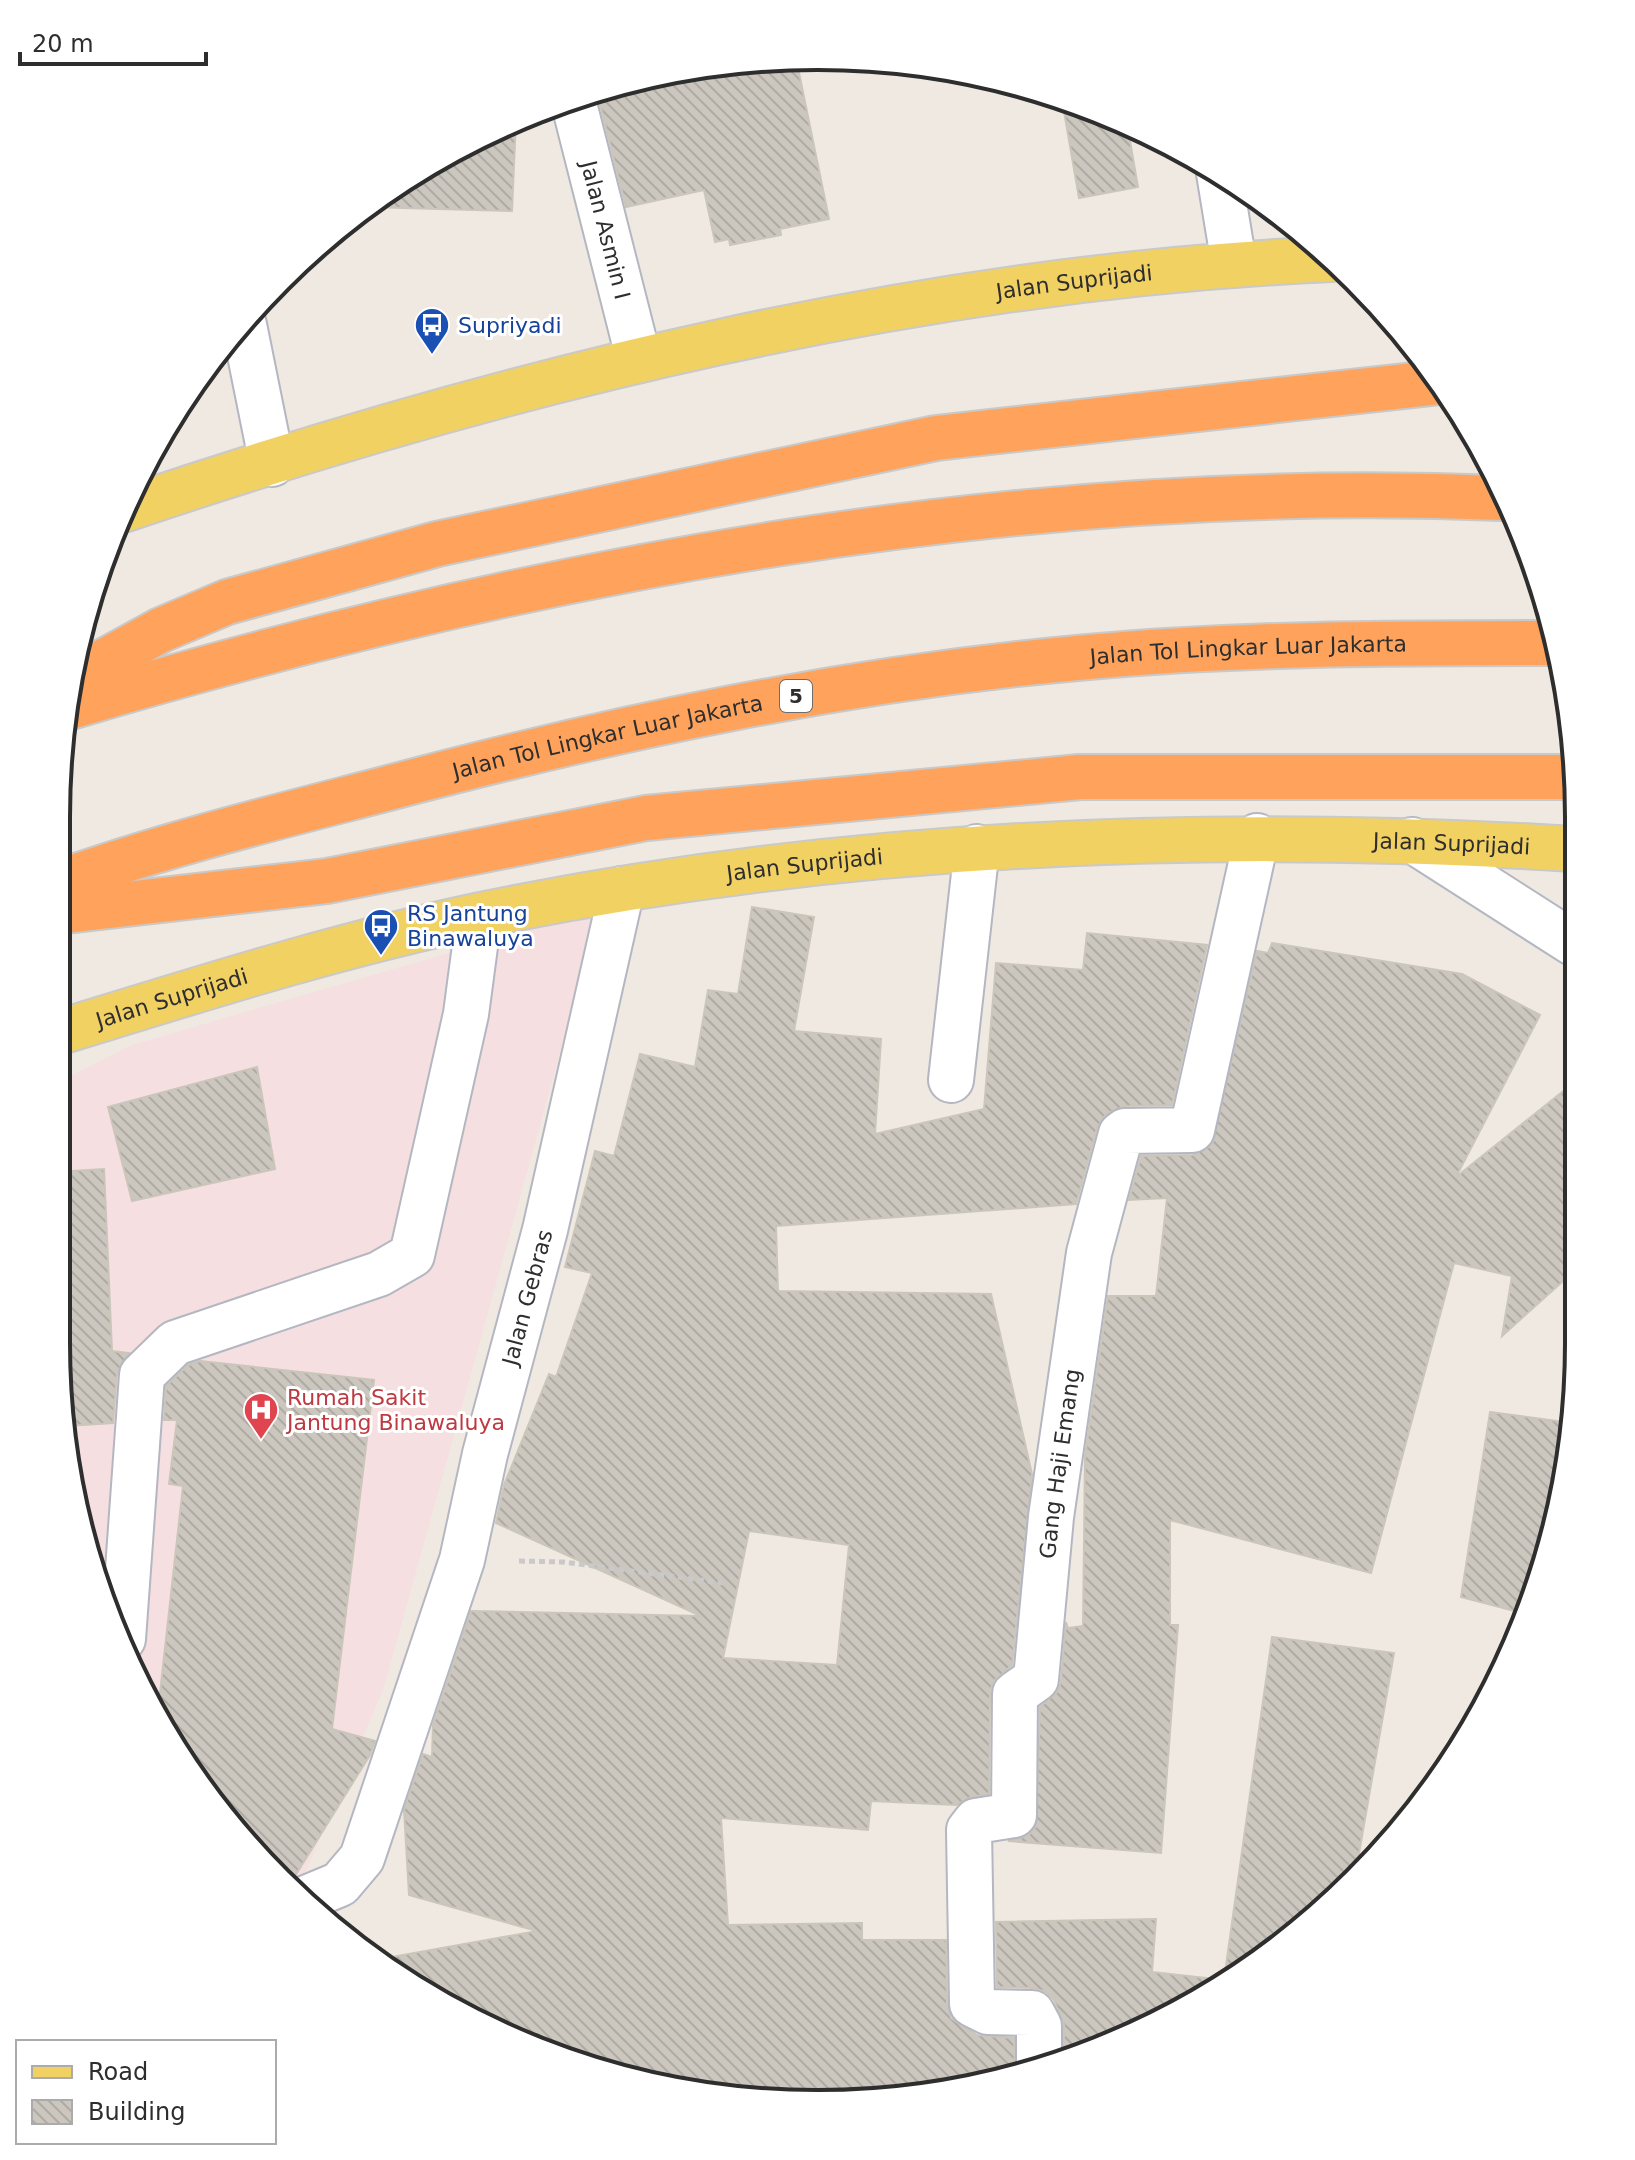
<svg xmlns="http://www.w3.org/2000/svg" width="1635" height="2160" viewBox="0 0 1635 2160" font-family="'DejaVu Sans',sans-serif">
  <defs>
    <pattern id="building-back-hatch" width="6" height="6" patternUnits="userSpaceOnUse" patternTransform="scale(2)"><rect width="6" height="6" fill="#cbc7bf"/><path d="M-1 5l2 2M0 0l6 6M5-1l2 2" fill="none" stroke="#afaba4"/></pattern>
  </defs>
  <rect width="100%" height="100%" fill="#efe9e1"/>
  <!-- medical -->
  <path fill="#f5dfe0" d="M600,909L384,1687L301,1883L286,1886L158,1724L82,1540L56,1342L57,1083L132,1045Z"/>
  <!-- building -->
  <path fill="url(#building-back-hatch)" stroke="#cbc5ba" stroke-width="2" fill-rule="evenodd" d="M796,58L829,219L780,229L781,235L730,245L729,239L715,242L704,190L626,207L597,93L668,71Z
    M1062,100L1108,114L1127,124L1138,187L1079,198Z
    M516,119L512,211L370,207L394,185Z
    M752,907L814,917L794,1031L881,1039L875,1134L984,1109L996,963L1083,970L1087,933L1207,945L1172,1105L1125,1106L1106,1114L1097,1128L1076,1204L776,1226L778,1291L991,1294L1032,1474L1012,1665L993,1682L990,1693L989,1794L971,1797L956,1805L871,1801L868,1830L721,1818L728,1925L862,1923V1940H946L947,2004L951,2018L977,2035L1014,2038L1015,2073L868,2102L668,2089L480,2025L386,1958L537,1931L409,1895L404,1810L423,1754L432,1757L433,1725L471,1611L701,1616L496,1523L504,1485L549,1374L556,1377L592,1273L565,1267L595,1151L614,1156L640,1054L695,1067L708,990L738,994ZM749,1531L849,1545L837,1665L723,1658Z
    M1272,943L1462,974L1540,1015L1456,1177L1572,1084V1273L1502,1336L1512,1276L1454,1263L1371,1573L1170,1520V1625H1178L1161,1853L1008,1841L1028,1836L1036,1826L1040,1707L1057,1692L1061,1682L1066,1622L1068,1628L1083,1626L1085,1456L1108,1296H1156L1167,1198L1129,1200L1141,1156L1193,1155L1212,1145L1257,951L1268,953Z
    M257,1067L275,1169L132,1201L108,1107Z
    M104,1169L112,1351L129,1353L117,1373L113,1423L67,1426L56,1343V1172Z
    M200,1361L374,1380L332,1729L375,1741L370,1755L295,1876L284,1884L157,1720L183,1486L169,1484L177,1420H164L166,1386L188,1365Z
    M1490,1412L1572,1423V1442L1538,1588L1526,1614L1461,1597Z
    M1272,1637L1394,1653L1354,1882L1241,1975L1064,2063V2025L1054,2000L1046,1992L1033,1988L997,1987L996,1922L1156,1919L1152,1972L1224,1980Z"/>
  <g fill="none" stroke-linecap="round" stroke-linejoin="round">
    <defs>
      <g id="minor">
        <path id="s1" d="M573,100L639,360"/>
        <path d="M1219,173L1234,264"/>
        <path d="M244,325L272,464"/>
        <path d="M1412,840L1573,943"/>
        <path d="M951,1080L977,847"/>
        <path d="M123,1639L142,1375L175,1343L379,1274L412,1255L466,1014L479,916"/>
        <path id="s2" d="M304,1899L340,1884L362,1858L462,1560L485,1454L545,1230L622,889"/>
        <path id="s3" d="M1039,2068V2026L1032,2013L988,2012L972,2004L969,1830L976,1821L1014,1815L1015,1694L1036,1679L1051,1517L1089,1253L1121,1134L1125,1131L1192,1130L1257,836"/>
      </g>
      <g id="major">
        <path id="s4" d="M123,510C510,379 923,277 1332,259"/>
        <path id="s5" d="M57,1033C197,990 337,945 481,915C840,841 1208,826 1573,849"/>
      </g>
      <g id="highway">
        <path d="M72,679L161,630L227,602L437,544L936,438L1441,382"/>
        <path d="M67,708C530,570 1017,478 1502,498"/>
        <path id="s6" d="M57,883C163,845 273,818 381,790C613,728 848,678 1088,657C1243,643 1399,643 1555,643"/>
        <path d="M57,912L327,881L646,818L1080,777H1573"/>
      </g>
    </defs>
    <!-- minor casing -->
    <use href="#minor" stroke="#b4b7c1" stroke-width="48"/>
    <!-- major casing -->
    <use href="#major" stroke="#c9c9c9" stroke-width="48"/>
    <!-- highway casing -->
    <use href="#highway" stroke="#c9c9c9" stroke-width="48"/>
    <!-- path -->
    <path stroke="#c9c9c9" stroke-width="5" stroke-dasharray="6 4" stroke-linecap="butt" d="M519,1561L563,1562L723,1583"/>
    <!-- minor -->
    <use href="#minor" stroke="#fff" stroke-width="44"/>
    <!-- major -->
    <use href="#major" stroke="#f2d163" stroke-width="44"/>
    <!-- highway -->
    <use href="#highway" stroke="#ffa35c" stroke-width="44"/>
  </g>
  <!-- icons -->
  <defs>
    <symbol id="bus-pin" viewBox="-11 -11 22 30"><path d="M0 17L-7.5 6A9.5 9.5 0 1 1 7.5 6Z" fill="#1a4fb4" stroke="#fff"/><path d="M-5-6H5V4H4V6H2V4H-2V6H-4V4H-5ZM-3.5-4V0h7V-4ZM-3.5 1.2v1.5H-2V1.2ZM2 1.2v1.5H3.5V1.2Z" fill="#fff"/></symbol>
    <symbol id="hospital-pin" viewBox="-11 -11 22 30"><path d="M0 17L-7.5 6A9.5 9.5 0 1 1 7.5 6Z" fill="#e0444e" stroke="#fff"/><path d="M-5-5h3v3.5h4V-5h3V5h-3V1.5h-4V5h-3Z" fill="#fff"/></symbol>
  </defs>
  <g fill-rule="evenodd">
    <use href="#bus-pin" x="412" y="305" width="40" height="54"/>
    <use href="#bus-pin" x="361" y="906" width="40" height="54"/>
    <use href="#hospital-pin" x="241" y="1390" width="40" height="54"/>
  </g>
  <g text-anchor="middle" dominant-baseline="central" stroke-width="6" stroke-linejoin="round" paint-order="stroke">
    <!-- shield labels -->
    <rect fill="#fff" stroke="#6d6d6d" stroke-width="2" x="780" y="680" width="32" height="32" rx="6"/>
    <g font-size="20" font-weight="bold" fill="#2e2e2e">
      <text x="796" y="696">5</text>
    </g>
    <!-- street labels -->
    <g font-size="22" fill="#2e2e2e" stroke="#fff">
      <text stroke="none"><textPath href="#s1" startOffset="134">Jalan Asmin I</textPath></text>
      <text stroke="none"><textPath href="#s4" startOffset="980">Jalan Suprijadi</textPath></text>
      <text stroke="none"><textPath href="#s6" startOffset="1218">Jalan Tol Lingkar Luar Jakarta</textPath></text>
      <text stroke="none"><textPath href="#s6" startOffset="570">Jalan Tol Lingkar Luar Jakarta</textPath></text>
      <text stroke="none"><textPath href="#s5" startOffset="1416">Jalan Suprijadi</textPath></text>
      <text stroke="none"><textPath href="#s5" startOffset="768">Jalan Suprijadi</textPath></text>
      <text stroke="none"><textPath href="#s5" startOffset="120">Jalan Suprijadi</textPath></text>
      <text stroke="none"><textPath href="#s2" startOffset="658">Jalan Gebras</textPath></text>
      <text stroke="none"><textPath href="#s3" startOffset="706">Gang Haji Emang</textPath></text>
    </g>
    <!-- transit labels -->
    <g font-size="22" fill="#164399" stroke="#fff" text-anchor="start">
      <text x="458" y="325">Supriyadi</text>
      <text x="407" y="913">RS Jantung<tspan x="407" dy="25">Binawaluya</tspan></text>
    </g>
    <!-- health labels -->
    <g font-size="22" fill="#be3a42" stroke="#fff" text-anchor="start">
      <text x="287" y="1397">Rumah Sakit<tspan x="287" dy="25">Jantung Binawaluya</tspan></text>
    </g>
  </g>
  <!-- crop -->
  <path d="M0 0H1635V2160H0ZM817 70H818A747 747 0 0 1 1565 817V1343A747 747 0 0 1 818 2090H817A747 747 0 0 1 70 1343V817A747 747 0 0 1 817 70Z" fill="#fff" fill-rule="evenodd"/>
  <path fill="none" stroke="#2e2e2e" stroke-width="4" d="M817 70H818A747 747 0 0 1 1565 817V1343A747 747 0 0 1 818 2090H817A747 747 0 0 1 70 1343V817A747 747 0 0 1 817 70Z"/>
  <!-- legend -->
  <rect x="16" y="2040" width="260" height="104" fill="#ffffff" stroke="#ababab" stroke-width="2"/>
  <rect x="32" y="2066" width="40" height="12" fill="#f2d163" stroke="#ababab" stroke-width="2"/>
  <text x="88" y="2080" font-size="24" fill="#2e2e2e">Road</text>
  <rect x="32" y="2100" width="40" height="24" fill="url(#building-back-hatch)" stroke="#ababab" stroke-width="2"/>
  <text x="88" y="2120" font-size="24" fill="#2e2e2e">Building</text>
  <!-- scale -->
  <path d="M20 52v12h186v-12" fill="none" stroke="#2e2e2e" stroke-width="4"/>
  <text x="32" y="52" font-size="24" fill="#2e2e2e" stroke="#ffffff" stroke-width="6" paint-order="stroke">20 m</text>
</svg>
